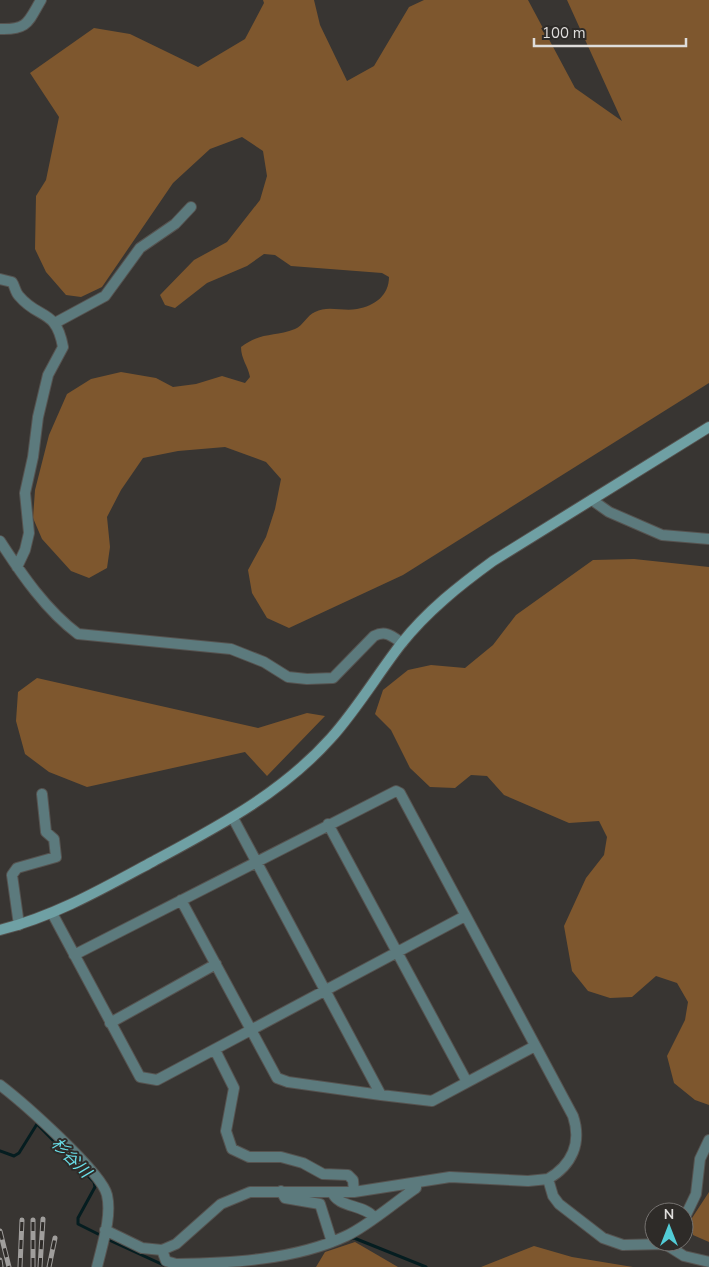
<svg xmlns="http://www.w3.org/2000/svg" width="709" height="1267" viewBox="0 0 709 1267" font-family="'Nunito Sans','Noto Sans JP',sans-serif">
  <rect width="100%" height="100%" fill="#383532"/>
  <!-- forest -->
  <path fill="#7e572e" d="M263,0H314L320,25L347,81L374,66L409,7L424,0H528L575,88L622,121L567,0H709V383L403,575L289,628L267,618L252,593L248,570L266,537L275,509L281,479L266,462L225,447L178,451L143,458L121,490L107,517L110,547L107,568L89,578L71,571L42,539L33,518L35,490L49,435L67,394L91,379L121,372L156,378L173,387L196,384L222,376L245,383L250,377C248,366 241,359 241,347C260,332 274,337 295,329C303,326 307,315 315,312C328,305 343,312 357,309C375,306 389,295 389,277L382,273L291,266L275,255L264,254L247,266L207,283L175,308L165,305L160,295L194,260L227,242L260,200L267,176L263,151L242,137L210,149L173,183L102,287L81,297L66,295L46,272L35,249L36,196L46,180L59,117L30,73L94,28L130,34L198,67L245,39L264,3Z
    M634,559L709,567V1105L695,1100L674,1083L667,1056L685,1020L688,1002L677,983L656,976L632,997L610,998L588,991L572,971L564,926L586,878L604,855L607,837L599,821L569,823L504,795L487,776L471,775L455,788L430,787L410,768L391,730L375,714L383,690L408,670L431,665L465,668L493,645L516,615L593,560Z
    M37,678L258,728L307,713L325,716L267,776L245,752L87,787L49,772L25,754L16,721L18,692Z
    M709,1192V1242L693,1235L692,1218Z
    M355,1242L398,1267H316L325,1252Z
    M534,1246L572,1257L633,1267H481Z"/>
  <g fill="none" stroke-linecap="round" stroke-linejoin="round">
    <!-- stream -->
    <path stroke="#051d20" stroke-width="3" d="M0,1151L14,1156L19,1153L37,1124L94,1182L95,1187L78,1218V1224L98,1234
      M350,1239L354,1238L426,1267
      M109,1240L168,1267"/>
    <defs>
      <path id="street" d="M0,29C28,30 28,22 41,0
        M0,279L12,282C15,286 15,292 19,296C39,320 56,308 63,347L48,375L38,417L33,457L25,493L29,533L25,550L17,567
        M55,323L105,296L140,248L175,224L191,207
        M592,500L609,512L662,535L709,539
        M0,541C22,575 46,610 78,634L231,649L264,662L288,677L307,679L333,678L374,636C386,630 392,636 402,643
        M233,818L381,1095L432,1101L535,1046
        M328,824L467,1082
        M181,900L277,1078L288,1082L381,1095
        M52,913L140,1077L157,1080L465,916
        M19,925L12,875L17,868L56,857L54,839L46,832L42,794
        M74,955L396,791L400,793L573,1116C582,1143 572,1165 548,1179
        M110,1023L216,964
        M215,1050L234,1088L226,1131L232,1149L249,1157H281L303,1163L323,1174L348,1175L353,1180L354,1192
        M0,1085C21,1101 102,1172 107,1195C112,1217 102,1245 97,1267
        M281,1191L285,1198L320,1204L332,1242
        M332,1192C338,1208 363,1204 374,1217
        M684,1219L696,1194L700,1159L709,1140
        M105,1230L142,1248L162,1250L176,1244L221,1204L250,1192H354L450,1177L528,1181L548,1179L553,1196L559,1204L603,1238L623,1245L665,1244L684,1256L709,1262
        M162,1250L166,1261L176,1264C231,1263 295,1260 346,1236C368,1226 395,1202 416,1188V1183"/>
      <path id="secondary" d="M0,930C55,916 102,889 152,862C217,827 281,794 331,738C357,709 377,675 401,644C427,611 460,585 493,561L709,427"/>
    </defs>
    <!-- street casing -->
    <use href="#street" stroke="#565350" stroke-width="12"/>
    <!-- secondary casing -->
    <use href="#secondary" stroke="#565350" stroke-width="12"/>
    <!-- street -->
    <use href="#street" stroke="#5c7a7d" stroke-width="10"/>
    <!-- secondary -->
    <use href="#secondary" stroke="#6fa0a4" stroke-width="10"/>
    <defs>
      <path id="rail" d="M0,1231L9,1267
        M0,1260L1,1267
        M20,1267L22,1220
        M33,1267V1220
        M40,1267L43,1219
        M49,1267L55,1238"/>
    </defs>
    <!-- rail casing -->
    <use href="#rail" stroke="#a09e9c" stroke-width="5"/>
    <!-- rail -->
    <use href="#rail" stroke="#2e2b28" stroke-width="3" stroke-dasharray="9" stroke-linecap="butt"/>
  </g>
  <g text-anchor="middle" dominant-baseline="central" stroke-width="4" stroke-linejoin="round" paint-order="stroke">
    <!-- water labels -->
    <g font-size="16" font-style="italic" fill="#6ae0ea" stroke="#2e2b28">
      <text transform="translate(71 1158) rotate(45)">杉谷川</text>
    </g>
  </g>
  <!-- north arrow -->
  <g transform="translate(669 1227)"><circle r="24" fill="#2e2b28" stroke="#757270"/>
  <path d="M0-4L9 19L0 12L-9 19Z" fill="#52ccd6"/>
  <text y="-8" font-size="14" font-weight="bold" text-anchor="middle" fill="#dfdddb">N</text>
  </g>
  <!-- scale -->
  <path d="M534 38v8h152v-8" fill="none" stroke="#dfdddb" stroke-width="2.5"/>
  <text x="542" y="38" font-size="15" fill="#dfdddb" stroke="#2e2b28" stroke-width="4" paint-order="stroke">100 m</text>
</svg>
